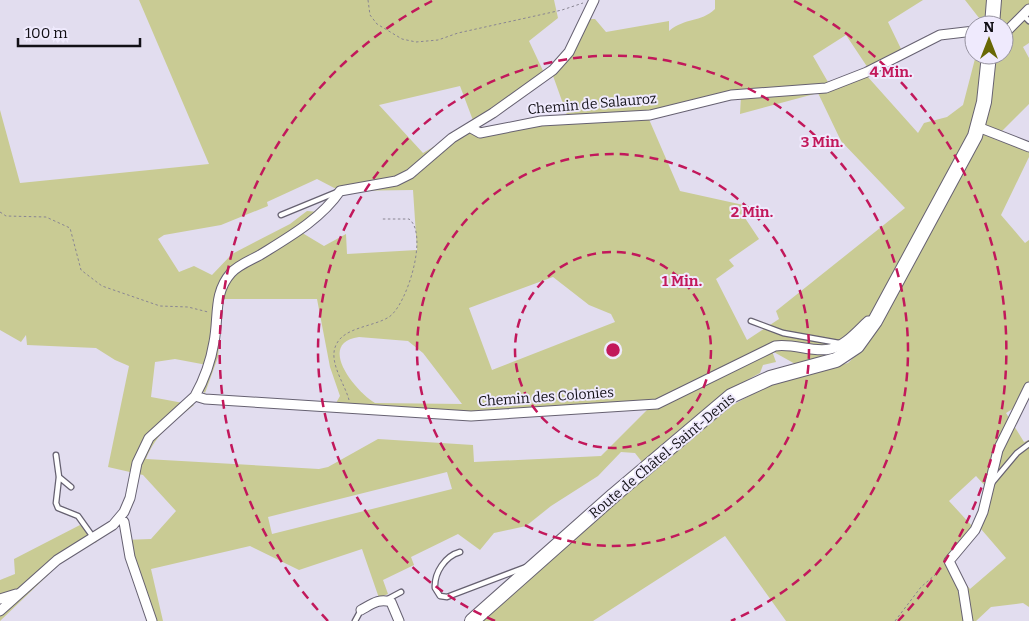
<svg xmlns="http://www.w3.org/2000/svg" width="1029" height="621" viewBox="0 0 1029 621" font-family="Bitter,serif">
  <rect width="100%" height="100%" fill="#e2ddef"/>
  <!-- green -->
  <path fill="#c9cb94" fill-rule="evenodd" d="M139,0H554L558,18L529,41L545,75L475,123L477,130L567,115L552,73L565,63L589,19H595L606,32L669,21V31C686,17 700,23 715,9V0H923L888,22L903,53L868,68L846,35L813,56L832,89L867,76L918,133L924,123L947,117L963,105L976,55H983L980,105L971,133L859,337L838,352L797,365L772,351L776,362L763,365L760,373C715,397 680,429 642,462L635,453L621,452L598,476L551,506L526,526L494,533L480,550L458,534L411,557L414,565L383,580L388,594L379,598L362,549L299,570L250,546L151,569L163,621H150L124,540L151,539L176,511L143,475L108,467L129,366L115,360L96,348L27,345L26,335L21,342L0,330V110L20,183L209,164ZM460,86L474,123L423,153L379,105ZM818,93L841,141L905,208L776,311L779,319L747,340L716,279L734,266L729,260L759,239L745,218L757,208L680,191L648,117L741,96L740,114ZM317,179L340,191L413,190L417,250L347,254L346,234L324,246L299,231L320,212L307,211L290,224L232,254L212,275L194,266L179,272L158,239L164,235L221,225L268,206L267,202ZM553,277L589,305L611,314L615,322L492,370L469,308ZM223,299H317L330,367L340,396L336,403L467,420L648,409L601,456L474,462L473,445L378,439L328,467L319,469L146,459C155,435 174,421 194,405L151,397L155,362L175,359L207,365L200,389L205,393L218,357ZM359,337L408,341L423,353L462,404L375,403C355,391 316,343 359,337ZM447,472L452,489L272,534L268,517Z
    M965,0H989L983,23Z
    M999,0H1029V43L1023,47L1029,58V104L994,139L1029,151V157L1001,215L1025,243L1029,240V392L1025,401L1006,413L1024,442L1029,440V607L1023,603L991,607L976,621H786L725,536L593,621H480L570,539L722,411L776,381L848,363L868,344L981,135L994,55H1004V25H997ZM976,476L987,488L972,526L949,501ZM981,529L1006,558L970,589L946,561Z
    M80,525L97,542L74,550L0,621V580L15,574L14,559Z"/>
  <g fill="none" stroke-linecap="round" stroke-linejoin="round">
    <defs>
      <path id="lane" d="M1023,15L1029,21
        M281,215L337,192
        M751,321L783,333L839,343
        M56,455L59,477L56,503L58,508L78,516L93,537
        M59,477L71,487
        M991,484L1017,453L1029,444
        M460,552C445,556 434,573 435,588L440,596L447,597L526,567
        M386,600L401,592
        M355,621L361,610"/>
      <path id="street" d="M1004,34L1029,9
        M978,127L1029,147
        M471,128L480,133L541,121L650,115L731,95L826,88L867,72L940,35L974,31
        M195,396L205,399L471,416L657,404L775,346C794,343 813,353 830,349C845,346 857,331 868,321H874
        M120,517L124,522L130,557L152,621
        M0,599L16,594
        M361,610C372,604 379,598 391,602L399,621
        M0,611L57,560L113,525L124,512L130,498L137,463L149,438L195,396C204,380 211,360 214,342C219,318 213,293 231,273C238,265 251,260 260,255C289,237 321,219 340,191L396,181L410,174L452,138L493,113L553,70L569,52L594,0
        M968,621L963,589L949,561L975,530L983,512L998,450L1029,387"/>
      <path id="primary" d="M992,25L994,0
        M472,621L614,495L731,396L770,378L836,360L857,346L875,321L975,136L984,102L989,55"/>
    </defs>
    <!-- lane casing -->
    <use href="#lane" stroke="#666171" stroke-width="7"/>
    <!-- street casing -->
    <use href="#street" stroke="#666171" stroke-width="11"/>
    <!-- primary casing -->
    <use href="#primary" stroke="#666171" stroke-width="16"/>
    <!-- path -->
    <path stroke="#898592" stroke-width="1" stroke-dasharray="2.5 2.5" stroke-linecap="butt" d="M368,0L370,15L377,24L402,39L416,42L438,40L458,33L562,10L583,3
      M0,212L6,216L46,217L70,228L81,270L102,286L160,306L188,307L208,312
      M349,400C345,384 328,362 336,345C344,327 373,327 389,317C407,305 429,234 409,219H381
      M895,621L921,587L942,569"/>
    <!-- lane -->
    <use href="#lane" stroke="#fff" stroke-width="4.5"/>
    <!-- street -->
    <use href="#street" stroke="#fff" stroke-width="9"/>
    <!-- primary -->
    <use href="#primary" stroke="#fff" stroke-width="14"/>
  </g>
  <!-- distance rings -->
  <g fill="none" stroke="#c2185b" stroke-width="2.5" stroke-dasharray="9 6">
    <circle cx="613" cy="350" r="98"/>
    <circle cx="613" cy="350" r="196"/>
    <path d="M495 621A295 295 0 1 1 731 621"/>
    <path d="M328 621A393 393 0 0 1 432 1M794 1A393 393 0 0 1 898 621"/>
  </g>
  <g text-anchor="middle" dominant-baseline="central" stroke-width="4" stroke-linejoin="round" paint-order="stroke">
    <!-- street labels -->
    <g font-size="14" fill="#121016" stroke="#efeafd">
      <text transform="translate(592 104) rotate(-5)">Chemin de Salauroz</text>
      <text transform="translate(546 397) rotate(-4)">Chemin des Colonies</text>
      <text transform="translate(662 456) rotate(-40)">Route de Châtel-Saint-Denis</text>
    </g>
  </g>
  <circle cx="613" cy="350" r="8" fill="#c2185b" stroke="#efeafd" stroke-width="2.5"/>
  <g font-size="15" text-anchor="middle" font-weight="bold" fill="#c2185b" stroke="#efeafd" stroke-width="4" stroke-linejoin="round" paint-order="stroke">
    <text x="891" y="77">4 Min.</text>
    <text x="822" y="147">3 Min.</text>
    <text x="752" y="217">2 Min.</text>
    <text x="682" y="286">1 Min.</text>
  </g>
  <!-- north arrow -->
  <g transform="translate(989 40)"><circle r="24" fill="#efeafd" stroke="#9793a1"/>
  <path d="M0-4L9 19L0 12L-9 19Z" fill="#686804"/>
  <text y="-8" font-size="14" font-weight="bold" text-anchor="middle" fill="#121016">N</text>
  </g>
  <!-- scale -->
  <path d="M18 38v8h122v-8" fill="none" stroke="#121016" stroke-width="2.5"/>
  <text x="25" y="38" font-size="15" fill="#121016" stroke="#efeafd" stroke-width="4" paint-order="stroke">100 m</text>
</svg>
